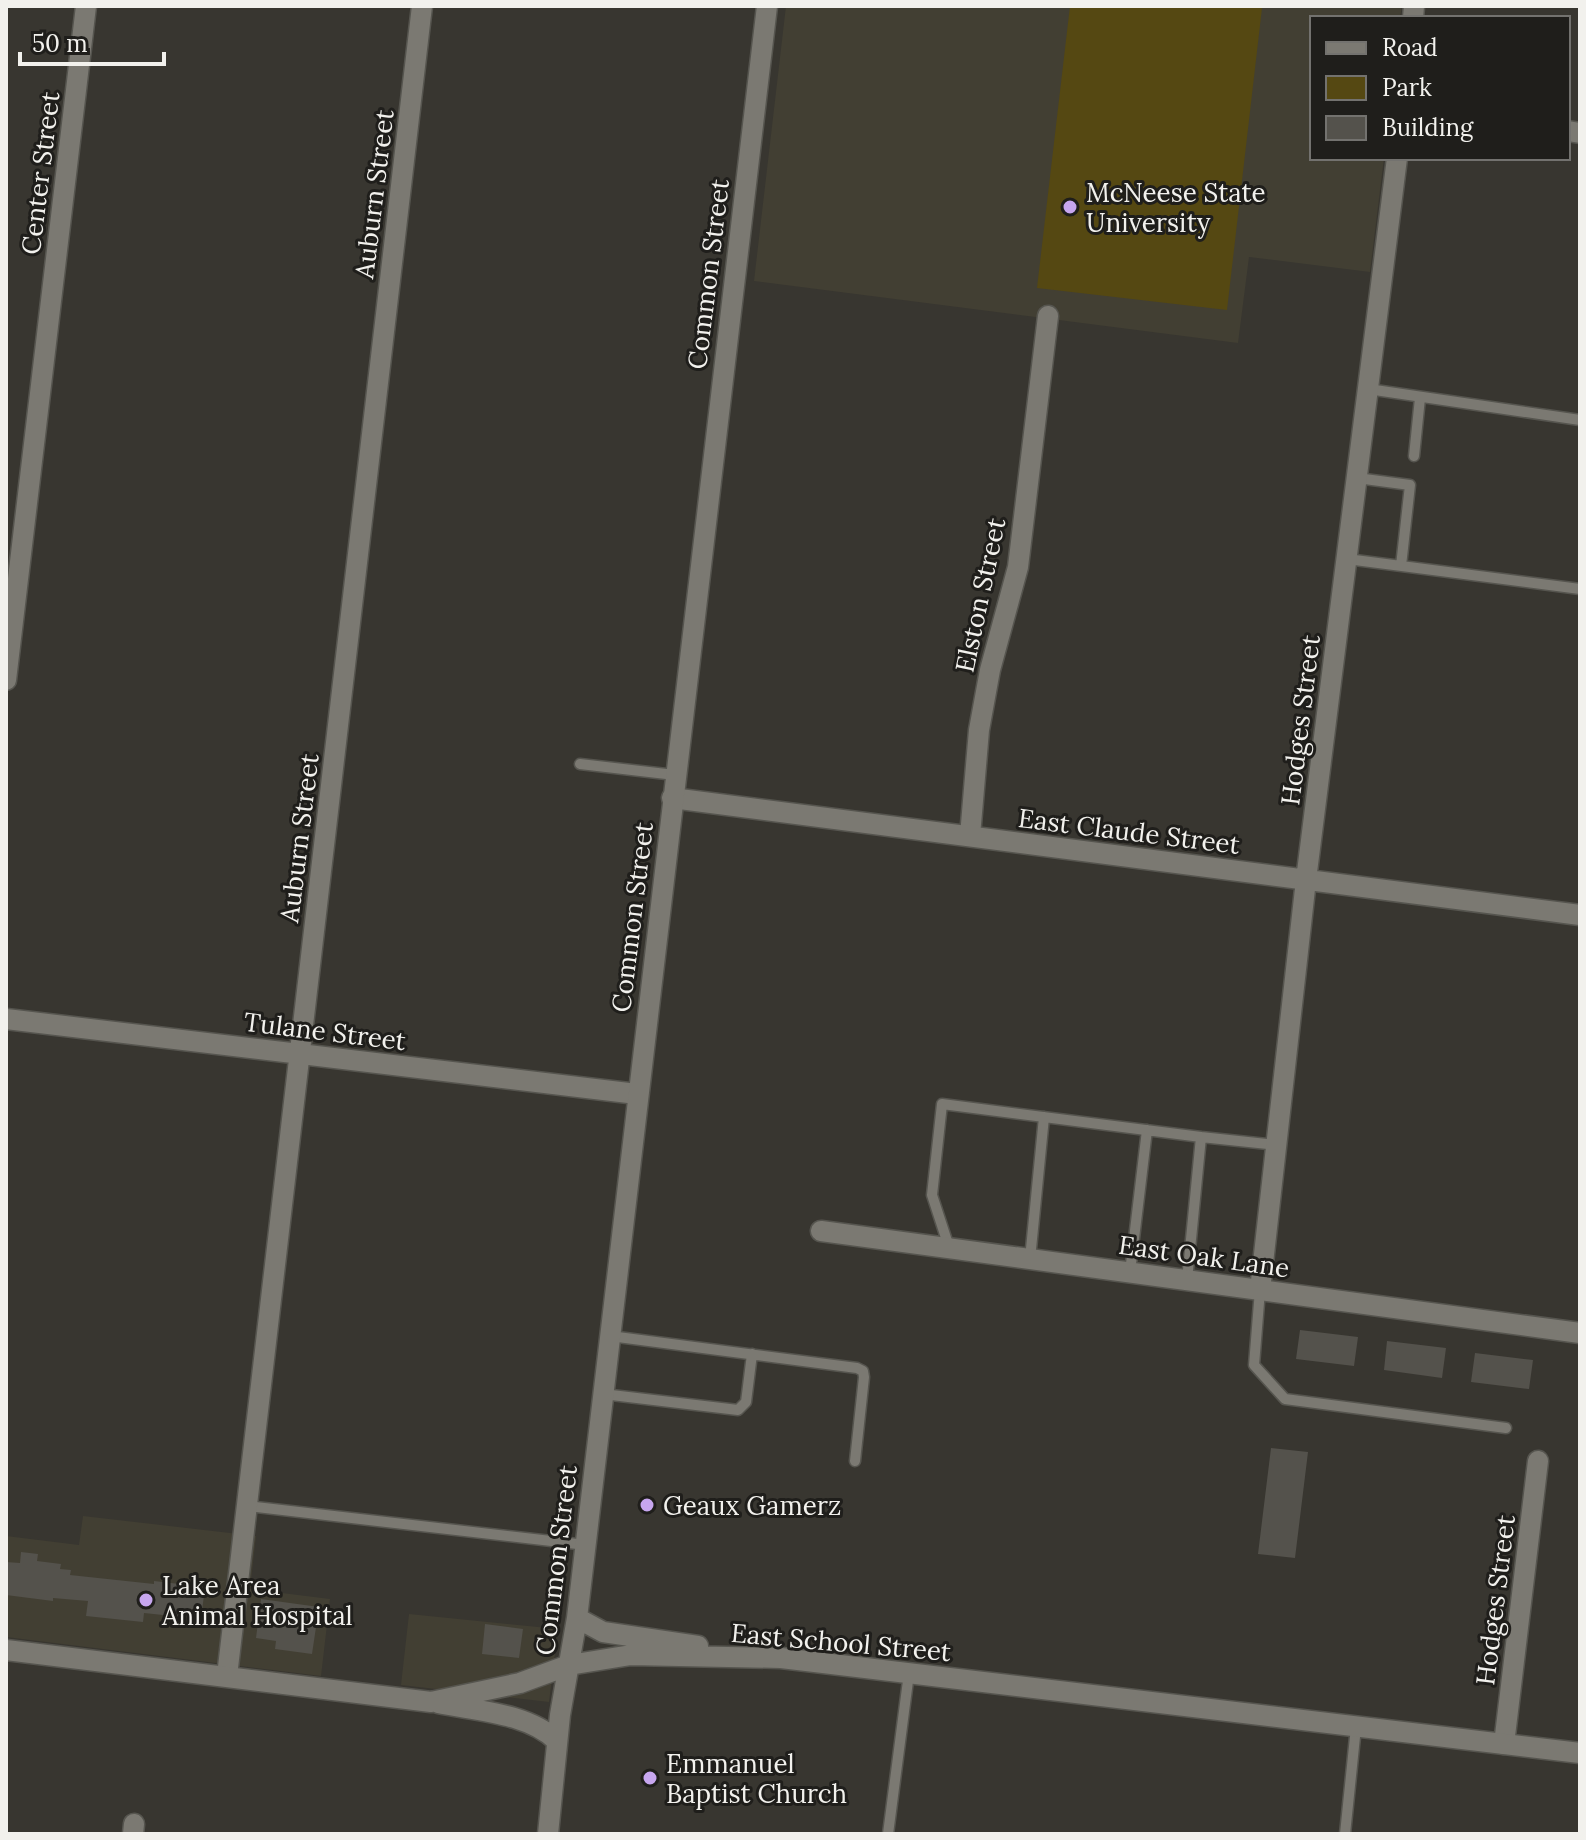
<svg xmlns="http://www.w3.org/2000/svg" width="1586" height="1840" viewBox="0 0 1586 1840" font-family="Lora,serif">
  <rect width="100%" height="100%" fill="#383630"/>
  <!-- built -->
  <path fill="#423f33" d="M786,6H1402L1400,18H1312V158H1384L1370,272L1249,257L1238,343L754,281Z
    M83,1516L256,1536L250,1589L330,1599L321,1676L6,1637V1536L79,1545Z
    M409,1614L558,1629L549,1702L401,1685Z"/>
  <!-- green -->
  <path fill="#554812" d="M1070,6L1262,8L1227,310L1037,288Z"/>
  <!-- building -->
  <path fill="#54524c" d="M1300,1330L1358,1337L1354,1366L1296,1359Z
    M1387,1341L1446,1348L1442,1378L1384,1370Z
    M1475,1353L1533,1360L1529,1389L1471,1382Z
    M1271,1448L1308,1452L1295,1558L1258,1554Z
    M21,1552L38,1554L37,1561L61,1564L60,1569L71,1570L70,1575L154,1584V1581L205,1587L201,1619L144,1613L143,1622L86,1616L88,1601L53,1598V1601L6,1595V1562L20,1563Z
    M261,1599L319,1607L312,1654L275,1649L276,1641L256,1638Z
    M485,1624L523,1629L519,1658L482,1654Z"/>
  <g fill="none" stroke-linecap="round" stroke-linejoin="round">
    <defs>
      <path id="lane" d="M1368,389L1580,420
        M1414,456L1420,398
        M1357,478L1410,485L1401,566
        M1347,559L1580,589
        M580,764L675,775
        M1201,1137L1277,1145
        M949,1247L932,1195L942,1104L1201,1137L1187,1280
        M1030,1259L1044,1117
        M1130,1272L1147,1130
        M1260,1290L1254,1365L1285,1399L1506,1428
        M610,1336L857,1368L863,1371L864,1377L855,1461
        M603,1394L738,1410L746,1402L752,1354
        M247,1506L586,1545
        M888,1834L909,1673
        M1345,1834L1356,1727"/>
      <path id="street" d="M1413,18L1414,6
        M1568,131L1580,133
        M6,680L86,6
        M672,798L1580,915
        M970,836L979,730L990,670L1018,567L1048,316
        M6,1019L637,1094
        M821,1231L1580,1333
        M1260,1290L1306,880L1397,158
        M227,1676L422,6
        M1504,1744L1538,1461
        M133,1834L134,1824"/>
      <path id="secondary" d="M577,1618L603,1632L698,1646
        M6,1650L431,1702L520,1683L569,1665L631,1655L781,1658L1580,1753
        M438,1703C477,1711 528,1713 557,1741
        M548,1834L560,1715L577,1618L767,6"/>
    </defs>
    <!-- lane casing -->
    <use href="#lane" stroke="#56554f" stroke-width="13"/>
    <!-- street casing -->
    <use href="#street" stroke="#56554f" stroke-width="23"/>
    <!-- secondary casing -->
    <use href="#secondary" stroke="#56554f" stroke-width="23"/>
    <!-- lane -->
    <use href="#lane" stroke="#7b7972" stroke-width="10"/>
    <!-- street -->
    <use href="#street" stroke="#7b7972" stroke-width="20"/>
    <!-- secondary -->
    <use href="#secondary" stroke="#7b7972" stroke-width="20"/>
  </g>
  <!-- markers -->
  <g fill="#c7a6ef" stroke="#1f1e1b" stroke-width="3">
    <circle cx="1070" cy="207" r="8"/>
    <circle cx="647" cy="1505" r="8"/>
    <circle cx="146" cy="1600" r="8"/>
    <circle cx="650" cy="1778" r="8"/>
  </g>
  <g text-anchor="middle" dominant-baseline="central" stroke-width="6" stroke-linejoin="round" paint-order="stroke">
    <!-- street labels -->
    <g font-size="26" fill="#f2f1ed" stroke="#1f1e1b">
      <text transform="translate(40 173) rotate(-83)">Center Street</text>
      <text transform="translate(374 194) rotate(-83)">Auburn Street</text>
      <text transform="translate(708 274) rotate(-83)">Common Street</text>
      <text transform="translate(980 595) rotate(-78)">Elston Street</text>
      <text transform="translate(1300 720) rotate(-83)">Hodges Street</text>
      <text transform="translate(1129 831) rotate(7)">East Claude Street</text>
      <text transform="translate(299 838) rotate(-83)">Auburn Street</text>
      <text transform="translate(632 917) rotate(-83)">Common Street</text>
      <text transform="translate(325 1031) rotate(7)">Tulane Street</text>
      <text transform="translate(1204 1256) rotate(8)">East Oak Lane</text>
      <text transform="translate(556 1560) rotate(-83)">Common Street</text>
      <text transform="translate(1495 1600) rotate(-83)">Hodges Street</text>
      <text transform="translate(841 1642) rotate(5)">East School Street</text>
    </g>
    <!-- poi labels -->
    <g font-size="26" fill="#f2f1ed" stroke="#1f1e1b" text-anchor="start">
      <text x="1086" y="192">McNeese State<tspan x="1086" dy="30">University</tspan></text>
      <text x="663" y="1505">Geaux Gamerz</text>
      <text x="162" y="1585">Lake Area<tspan x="162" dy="30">Animal Hospital</tspan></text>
      <text x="666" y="1763">Emmanuel<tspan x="666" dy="30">Baptist Church</tspan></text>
    </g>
  </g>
  <!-- border -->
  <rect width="1586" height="1840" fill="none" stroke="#f2f1ed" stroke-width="16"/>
  <!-- legend -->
  <rect x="1310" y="16" width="260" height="144" fill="#1f1e1b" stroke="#73726f" stroke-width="2"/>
  <rect x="1326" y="42" width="40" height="12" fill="#7b7972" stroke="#73726f" stroke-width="2"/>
  <text x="1382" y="56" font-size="24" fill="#f2f1ed">Road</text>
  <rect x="1326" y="76" width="40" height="24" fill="#554812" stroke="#73726f" stroke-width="2"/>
  <text x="1382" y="96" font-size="24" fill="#f2f1ed">Park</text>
  <rect x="1326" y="116" width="40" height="24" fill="#54524c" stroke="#73726f" stroke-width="2"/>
  <text x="1382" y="136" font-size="24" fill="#f2f1ed">Building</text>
  <!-- scale -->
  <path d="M20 52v12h144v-12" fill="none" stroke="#f2f1ed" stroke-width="4"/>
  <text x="32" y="52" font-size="24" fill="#f2f1ed" stroke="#1f1e1b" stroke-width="6" paint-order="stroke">50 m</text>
</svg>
